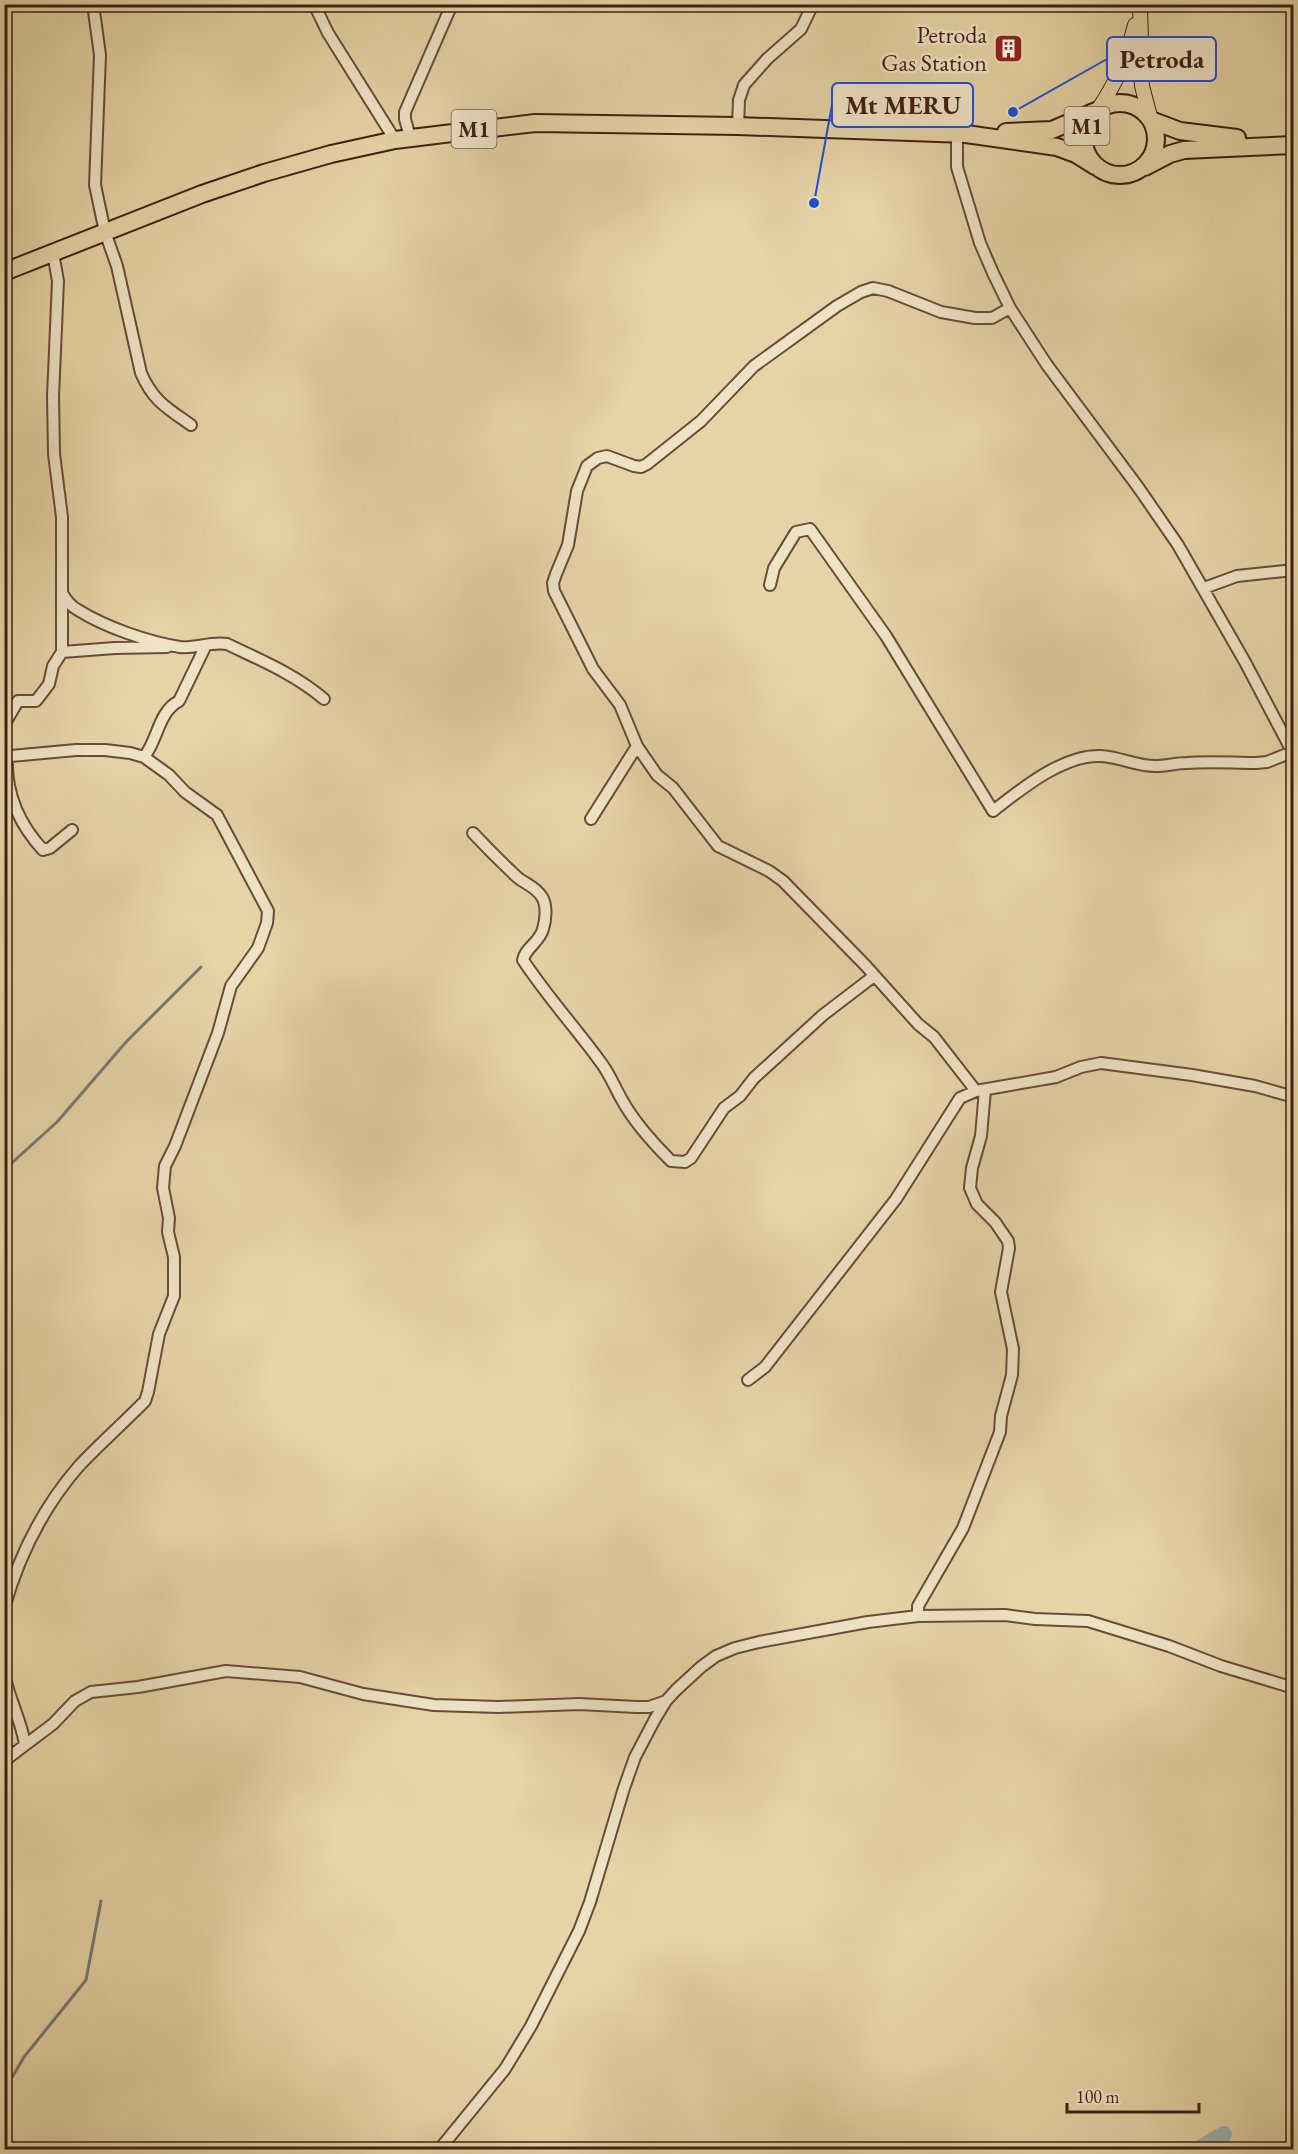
<svg xmlns="http://www.w3.org/2000/svg" width="1298" height="2154" viewBox="0 0 1298 2154" font-family="'EB Garamond',serif">
  <rect width="100%" height="100%" fill="#e6d4a7"/>
  <filter id="stains"><feTurbulence type="fractalNoise" baseFrequency=".00333" numOctaves="4"/><feColorMatrix values="0 0 0 0 .2 0 0 0 0 .09 0 0 0 0 .02 0 0 0 .5 -.17"/></filter>
  <radialGradient id="worn" r=".72"><stop offset=".6" stop-color="#630" stop-opacity="0"/><stop offset="1" stop-color="#630" stop-opacity=".3"/></radialGradient>
  <g fill="none" stroke-linecap="round" stroke-linejoin="round">
    <!-- stream -->
    <path stroke="#767973" stroke-width="3" d="M4,1170L57,1122L126,1042L201,967
      M4,2091L24,2057L86,1980L101,1901"/>
    <!-- river -->
    <path stroke="#9bb5b3" stroke-width="16" d="M1197,2150L1224,2134"/>
    <defs>
      <path id="minor" d="M93,4L100,55L95,185L105,232L117,266L141,373C153,401 167,408 191,425
        M314,4L328,33L395,140
        M738,126L739,100L744,85L767,59L801,29L813,4
        M957,134V167L980,243L993,273L1010,308L1047,365L1138,487L1178,545L1245,662L1294,755
        M410,137L405,119V112L452,4
        M770,585L774,568L796,532L810,529L886,636L993,811C1021,789 1064,754 1101,756C1120,757 1136,766 1155,766C1166,766 1177,763 1187,763C1210,761 1233,763 1256,763L1267,762L1292,752
        M1204,588L1237,576L1294,570
        M62,593C66,600 70,606 78,610C105,627 148,642 180,647C195,649 211,641 227,644C260,660 295,674 324,699
        M62,652L115,648L167,647
        M4,725L18,701H36L49,684L53,666L62,652V517L54,454L53,396L58,281L53,253
        M4,752L11,756L76,750H105L130,753L144,757L169,775L185,792L217,815L268,911L267,923L258,948L231,986L218,1033L175,1146L165,1166L163,1188L169,1218L168,1232L174,1257V1296L159,1334L148,1392L145,1401L138,1408C119,1427 98,1446 79,1466C43,1507 19,1556 4,1608
        M7,755C5,792 18,823 43,850L50,848L72,830
        M144,757C158,740 158,712 179,701L206,645
        M591,819L637,746
        M473,833C487,848 502,863 517,877C525,884 535,886 542,897C547,905 546,920 543,929C540,942 525,948 523,960C546,995 574,1026 599,1060C609,1072 614,1086 622,1100C633,1120 655,1145 671,1161L685,1162L691,1158L724,1108L740,1096L754,1078L823,1015L874,976
        M976,1091L934,1037L918,1024L866,966L783,881L769,871L718,846L673,788L657,775L637,746L620,705L593,669L554,591L553,583L556,574L568,545L577,491L587,466L598,458L607,456L634,466L641,467L647,464L701,421L754,366L837,306L861,292L873,288L888,291L941,312L975,318H992L1010,308
        M748,1380L765,1367L896,1199L960,1098L976,1091L1056,1077L1081,1067L1101,1063L1192,1075L1255,1086L1294,1097
        M918,1616V1606L963,1528L1000,1432L1001,1416L1012,1375L1013,1349L1001,1292L1009,1248L1008,1241L995,1222L977,1204L970,1188L972,1168L981,1136L985,1090
        M4,1674C9,1699 22,1722 25,1745
        M4,1761L53,1724L75,1701L91,1692L138,1687L226,1671L300,1677L363,1694L434,1705L499,1707L579,1704L636,1707H649L666,1701
        M439,2150L505,2069L531,2026L579,1931L590,1902L624,1788L635,1757L655,1719L666,1701L676,1690L701,1667L716,1656L735,1648L759,1642L868,1622L918,1616L1005,1615L1035,1619L1088,1621L1169,1646L1221,1666L1294,1688"/>
      <path id="major" d="M1140,4L1142,86L1151,120
        M1098,110C1118,79 1126,61 1135,25"/>
      <path id="highway" d="M1084 139a36 36 0 1 1 72 0a36 36 0 1 1-72 0Z
        M1151,120L1180,131L1237,138
        M1006,132L1052,130L1096,111
        M1145,167L1170,154L1184,150L1294,145
        M4,272L202,194L264,173L331,154L395,140L535,123L738,126L966,134L1057,147L1076,154L1095,166"/>
    </defs>
    <!-- minor casing -->
    <use href="#minor" stroke="#684c39" stroke-width="14"/>
    <!-- major casing -->
    <use href="#major" stroke="#3e1f14" stroke-width="16"/>
    <!-- highway casing -->
    <use href="#highway" stroke="#3e1f14" stroke-width="20"/>
    <!-- minor -->
    <use href="#minor" stroke="#efe3c6" stroke-width="10"/>
    <!-- major -->
    <use href="#major" stroke="#e6d4a7" stroke-width="14"/>
    <!-- highway -->
    <use href="#highway" stroke="#e6d4a7" stroke-width="16"/>
  </g>
  <!-- icons -->
  <defs>
    <symbol id="building-square" viewBox="-11 -11 22 22"><rect x="-9" y="-9" width="18" height="18" rx="4" fill="#8f2418" stroke="#efe3c6"/><path d="M-4-6H4V6H1V3H-1V6H-4ZM-2.5-4.3h1.7v1.8h-1.7ZM.8-4.3h1.7v1.8H.8ZM-2.5-1h1.7V.8h-1.7ZM.8-1h1.7V.8H.8Z" fill="#fff"/></symbol>
  </defs>
  <g fill-rule="evenodd">
    <use href="#building-square" x="992" y="32" width="33" height="33"/>
  </g>
  <g text-anchor="middle" dominant-baseline="central" stroke-width="5" stroke-linejoin="round" paint-order="stroke">
    <!-- shield labels -->
    <g fill="#efe3c6" stroke="#735a49" stroke-width="1.5">
      <rect x="1064.5" y="107" width="45" height="38" rx="4.5"/>
      <rect x="451.5" y="110" width="45" height="38" rx="4.5"/>
    </g>
    <g font-size="22" font-weight="bold" fill="#3e1f14">
      <text x="1087" y="126">M1</text>
      <text x="474" y="129">M1</text>
    </g>
    <!-- poi labels -->
    <g font-size="24" fill="#3e1f14" stroke="#efe3c6" text-anchor="end">
      <text x="987" y="34">Petroda<tspan x="987" dy="28">Gas Station</tspan></text>
    </g>
  </g>
  <!-- callouts -->
  <path fill="none" stroke="#1d4ed8" stroke-width="2" d="M1013 112L1107 59M814 203L832 105"/>
  <g fill="#1d4ed8" stroke="#efe3c6" stroke-width="2">
    <circle cx="1013" cy="112" r="6"/>
    <circle cx="814" cy="203" r="6"/>
  </g>
  <g fill="#efe3c6" stroke="#1d4ed8" stroke-width="2">
    <rect x="1107" y="37" width="109" height="44" rx="6"/>
    <rect x="832" y="83" width="141" height="44" rx="6"/>
  </g>
  <g font-size="26" text-anchor="middle" font-weight="bold" fill="#3e1f14">
    <text x="1162" y="68">Petroda</text>
    <text x="903" y="114">Mt MERU</text>
  </g>
  <!-- margin -->
  <rect width="1298" height="2154" fill="none" stroke="#e6d4a7" stroke-width="24"/>
  <rect x="6" y="6" width="1286" height="2142" fill="none" stroke="#3e1f14" stroke-width="3"/>
  <rect x="12" y="12" width="1274" height="2130" fill="none" stroke="#3e1f14" stroke-width="1.5"/>
  <!-- scale -->
  <path d="M1067 2103v9h132v-9" fill="none" stroke="#3e1f14" stroke-width="3"/>
  <text x="1076" y="2103" font-size="18" fill="#3e1f14" stroke="#efe3c6" stroke-width="4.5" paint-order="stroke">100 m</text>
  <rect width="100%" height="100%" filter="url(#stains)"/>
  <rect width="100%" height="100%" fill="url(#worn)"/>
</svg>
